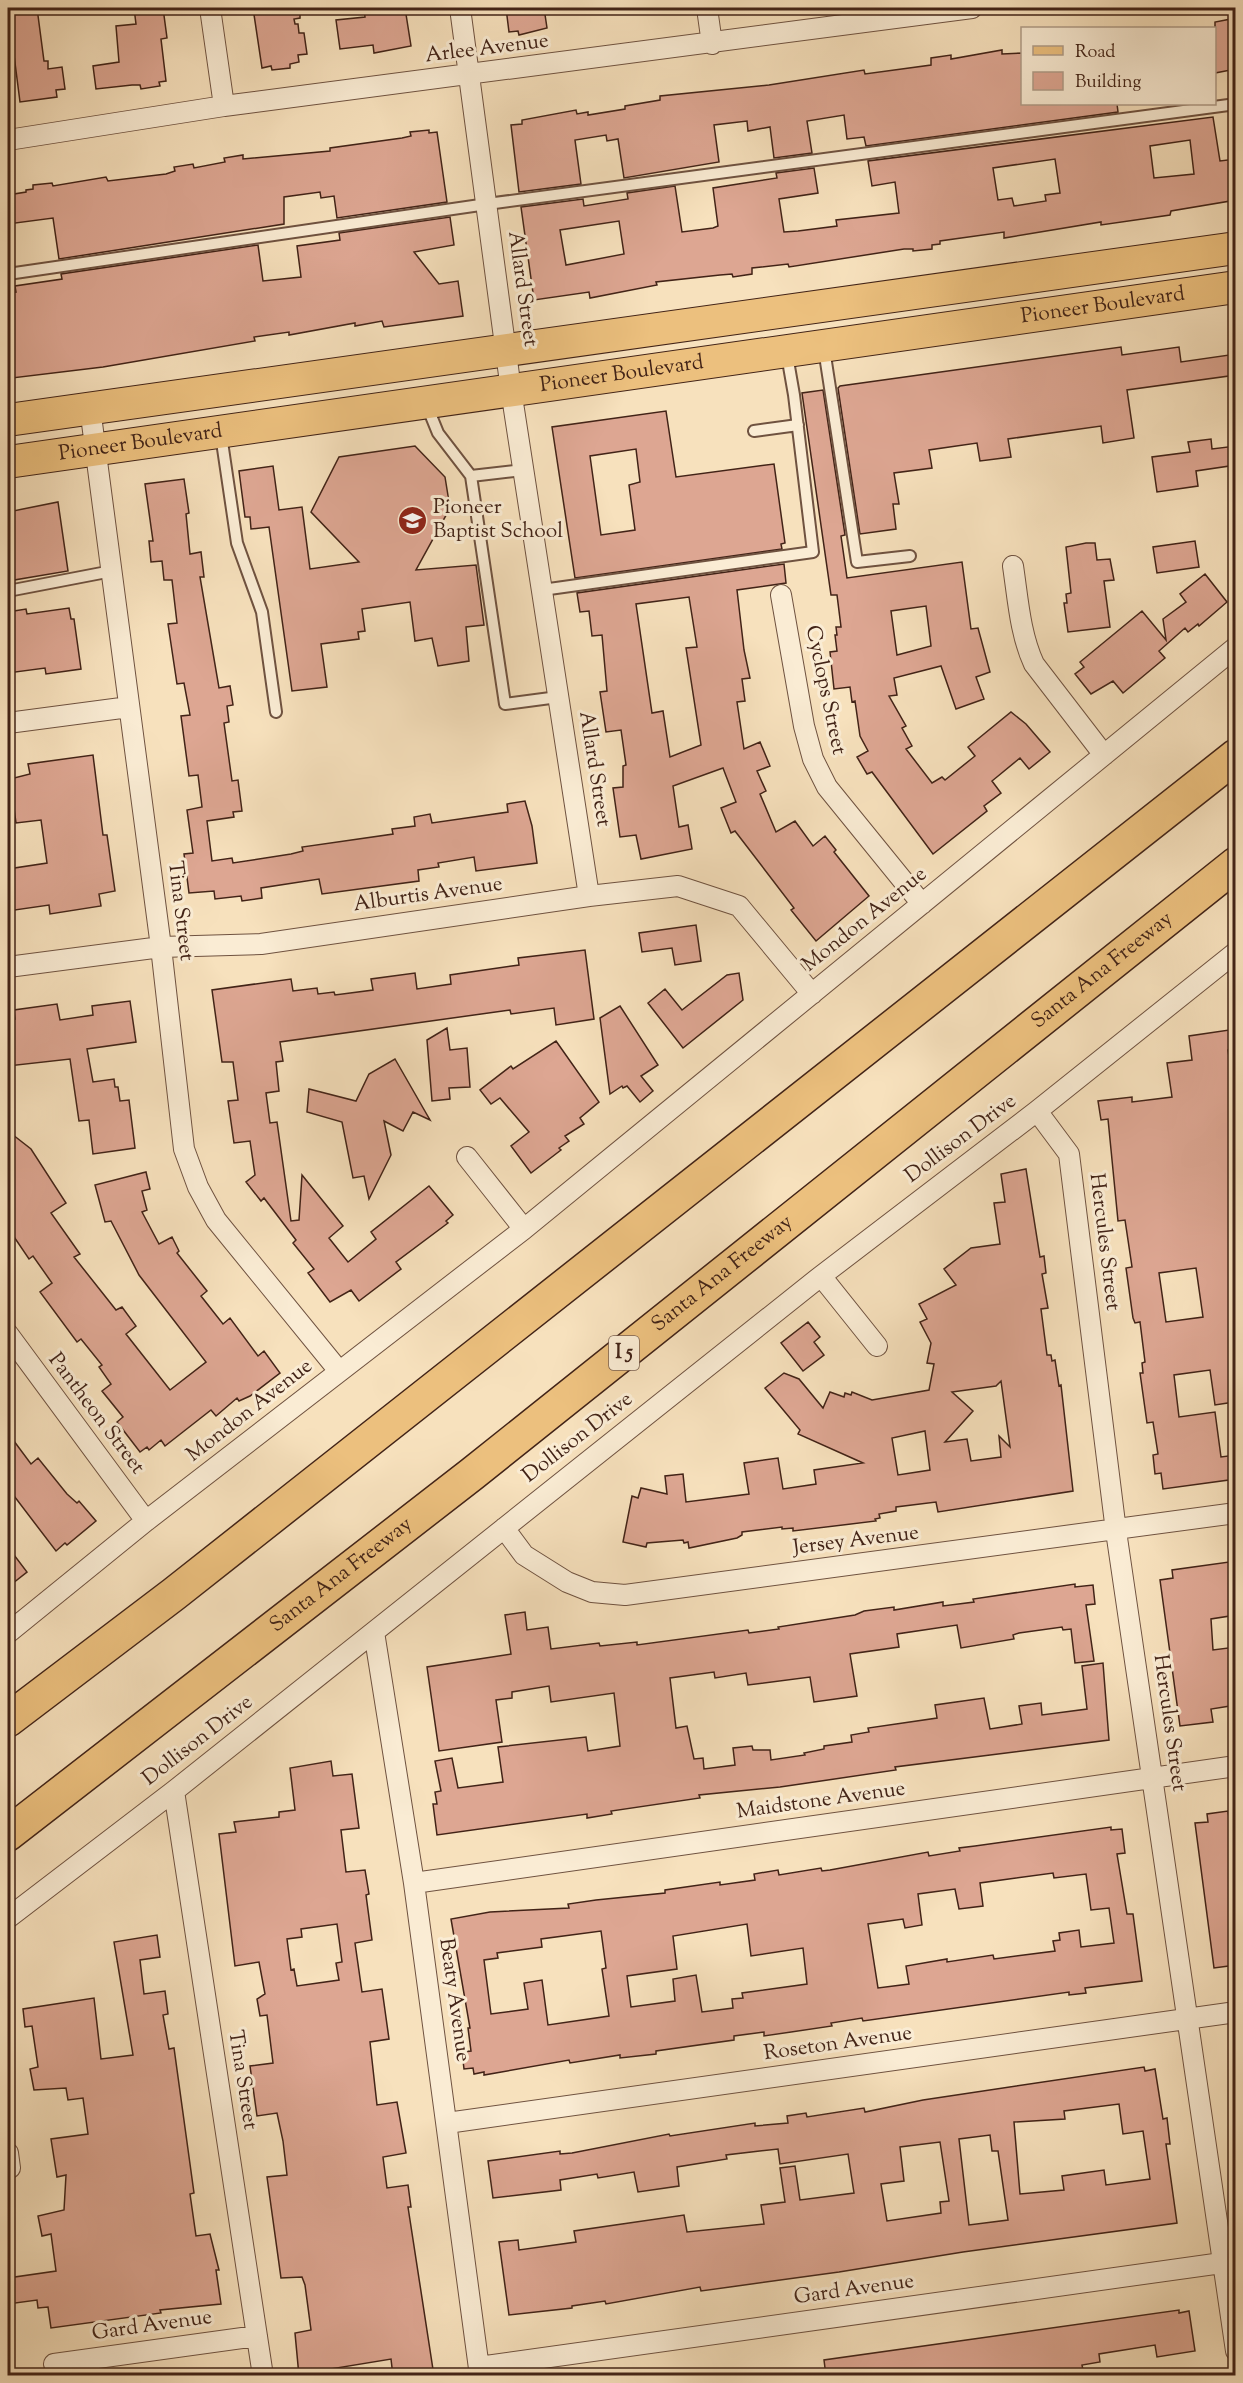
<svg xmlns="http://www.w3.org/2000/svg" width="1243" height="2383" viewBox="0 0 1243 2383" font-family="'Sorts Mill Goudy',serif">
  <rect width="100%" height="100%" fill="#f7e1bd"/>
  <filter id="stains"><feTurbulence type="fractalNoise" baseFrequency=".00333" numOctaves="4"/><feColorMatrix values="0 0 0 0 .2 0 0 0 0 .09 0 0 0 0 .02 0 0 0 .5 -.17"/></filter>
  <radialGradient id="worn" r=".72"><stop offset=".6" stop-color="#630" stop-opacity="0"/><stop offset="1" stop-color="#630" stop-opacity=".3"/></radialGradient>
  <!-- building -->
  <path fill="#dda692" stroke="#422317" stroke-width="1.5" fill-rule="evenodd" d="M8,8H37L44,61H48V69L62,67L65,89L56,90L57,97L20,102Z
    M134,8H163L167,38L161,39L166,81L159,82L160,86L141,89L140,85H132L96,89L93,66L119,62L116,26L136,24Z
    M253,8H300V18L294,19L295,24H298L299,33H304L307,54L298,55L299,62L290,64V68L272,70L271,66L262,68Z
    M364,8H405L411,46L374,53L373,45L340,49L336,20L365,17Z
    M506,8H544L547,28L519,35L518,31L509,32Z
    M1231,19V23H1236V69L1215,73V22Z
    M1002,50V54L1023,53V104H1117L1118,112L866,146L864,137L847,139L844,115L807,121L812,153L774,158L770,127L748,131L747,121L714,125L719,162L624,178L618,139L607,141L606,135L575,140L581,184L519,192L511,125L522,124V120L576,110L577,114L588,112V115L625,109V106L660,100V96L769,85L864,70L865,74L931,65V58L951,55V59Z
    M1213,117L1220,161L1236,159V200L1171,211L1170,215L1101,225V222L1004,238V232L940,241V244L932,245V249L913,251V249H904L789,267L788,264L752,268V274L733,277L732,274L720,275L656,282L657,285L590,298L589,292L534,300L521,207L583,199L584,206L628,199L627,193L675,186L682,232L713,228L718,226L713,188L777,178L776,173L814,168L818,193L779,199L784,232L798,231L837,226L836,220L899,213L895,182L872,186L868,161ZM1190,140L1194,174L1154,178L1150,146ZM1055,159L1060,193L1045,195L1046,201L1014,206L1012,198L998,200L993,168ZM619,221L624,254L566,265L560,230Z
    M429,130V133L437,132L447,202L337,218L334,196L321,198L320,192L284,197V224L59,259L53,218L8,224V195L26,192V190L33,189V185L52,183L53,186L106,177L108,181L166,174L175,171L174,167L193,164L194,168L225,162L224,158L243,155V159L330,151V148L402,138L411,136L410,132Z
    M450,217L454,245L414,252L439,284L458,281L463,316L384,327L382,321L355,326V323L289,335V332L254,337L255,341L103,367L12,378V374H8V328L14,327L9,293L16,292L15,286L62,279L61,274L258,245L263,281L301,277L297,246L340,240L339,233Z
    M1121,347L1122,355L1179,347L1181,362L1236,354V375L1127,390L1134,438L1103,443L1101,426L1008,439L1011,457L980,461L977,443L929,450L932,468L894,473L899,504H893L896,529L860,534L838,388L840,386Z
    M823,390L845,535L841,536L847,578L962,562L971,629L978,628L990,672L976,677L984,699L956,709L941,666L894,678L897,695L889,696L906,726L902,728L912,746L906,749L932,783L942,777L945,780L975,756L968,747L1011,712L1026,724L1050,752L1029,769L1020,758L992,781L1001,793L984,806L987,811L933,854L872,772L867,774L857,757L868,751L860,736L855,701L852,702L850,687L834,689L830,652L837,651L835,635H837L836,627H841L837,595H831L802,393ZM926,606L931,646L897,655L891,611Z
    M666,411L676,477L774,464L785,543L781,544L782,549L575,578L552,427ZM636,449L640,482L629,485L635,530L601,535L590,456Z
    M1211,439L1212,449L1236,446V465L1196,471L1198,486L1157,492L1152,457L1190,452L1188,442Z
    M415,446L445,477L450,508L416,570L476,565L484,625L466,627L469,661L438,666L432,638L415,641L410,602L362,609L365,631L358,632L359,639L321,644L327,687L292,691L269,527L251,529L250,517H245L239,471L273,466L279,510L302,507L310,569L359,562L311,512L339,457Z
    M184,479L189,513L186,514L190,554L201,552L204,577H200L219,688L230,686L233,705L227,706L229,722L224,723L232,781L238,780L242,811L233,812L234,817L207,821L212,861L232,858L233,863L291,854L303,851L302,847L393,834L392,829L415,826L414,817L430,814L432,823L508,812L507,804L525,801L532,826L537,863L476,871L474,857L438,863L439,867L418,870L419,881L322,894L319,879L261,888L262,898L242,901L241,896L215,899L214,891L189,893L184,854L193,853L187,810L202,807L198,775L189,776L181,716L190,715L184,683L177,684L168,624L177,623L172,580H164L162,561L151,562L149,541H153L145,484Z
    M58,502L68,571L8,581V512Z
    M1195,541L1199,567L1157,573L1153,547Z
    M1086,543H1095L1097,560L1110,559L1114,580L1104,581L1110,627L1068,632L1064,603H1067L1066,594L1071,593L1066,547Z
    M784,564L786,583L737,590L744,650L750,678L742,679L745,701L737,702L744,749L760,742L770,766L757,771L766,791L760,794L776,832L795,821L813,846L825,836L836,850L834,852L869,896L816,941L791,910L794,908L735,831L731,833L721,808L736,802L723,768L673,786L679,827L688,825L692,849L641,859L636,835L620,837L613,788L623,787V766L626,765L621,730L606,732L600,692L607,691L602,635L592,636L589,611L580,612L577,593ZM689,597L697,647L686,648L701,745L670,757L663,711L652,713L636,604Z
    M1205,574L1227,602L1199,626L1198,624L1188,632L1185,628L1159,651L1165,658L1123,693L1113,681L1091,694L1075,674L1084,667L1080,662L1142,611L1166,640L1163,619L1186,602L1180,594Z
    M69,608L71,619H74L81,669L46,674L45,668L8,673V612L26,609L27,614Z
    M93,755L103,835H107L115,891L99,894L101,906L50,914L49,905L8,911V869L47,863L41,820L16,823L10,779L30,774L28,764Z
    M696,925L701,961L675,965L672,948L642,952L639,933Z
    M585,950L594,1019L556,1025L554,1008L511,1014L510,1010L280,1042L283,1061L276,1062L279,1091L266,1093L270,1123L277,1122L291,1221L299,1220L302,1175L343,1226L329,1238L348,1262L376,1239L371,1232L429,1186L453,1215L446,1221L448,1223L396,1262L401,1269L359,1301L351,1290L330,1302L308,1273L314,1269L293,1243L296,1240L264,1198L261,1201L246,1182L255,1175L250,1141L234,1143L228,1101L238,1100L233,1062H222L212,990L291,979L293,991L317,988L318,994L334,992L335,995L373,990L371,979L415,973L417,989L451,984L450,975L519,965L518,958Z
    M739,973L743,1000L683,1048L648,1003L665,989L682,1010L727,975Z
    M130,1001L136,1042L87,1049L93,1082L114,1079L115,1087H118L120,1101L129,1100L135,1148L93,1154L89,1120L79,1121L70,1059L8,1066V1020L15,1019L14,1010L57,1004L60,1020L93,1015L92,1006Z
    M620,1006L658,1065L641,1076L653,1091L640,1102L627,1086L623,1088L622,1086L610,1094L600,1018Z
    M447,1028L450,1050L467,1048L470,1087L449,1088L450,1099L432,1101L427,1040Z
    M1229,1030L1232,1049L1228,1050L1236,1103V1365L1229,1366L1234,1402L1215,1405L1210,1370L1174,1375L1179,1417L1215,1412L1221,1457L1236,1455V1479L1163,1489L1161,1473L1155,1474L1153,1455L1158,1454L1153,1422L1147,1423L1140,1373H1143L1142,1363L1145,1362L1140,1322L1135,1323L1133,1318L1126,1268L1132,1267L1125,1220L1118,1221L1108,1119L1101,1120L1098,1101L1132,1097V1102L1172,1097L1167,1063L1192,1060L1189,1036ZM1196,1268L1203,1317L1166,1322L1159,1273Z
    M556,1041L599,1102L580,1118L584,1124L565,1136L569,1141L559,1148L561,1150L531,1173L511,1146L529,1132L500,1098L491,1104L480,1090L511,1066L513,1069Z
    M395,1059L430,1120L413,1112L403,1131L384,1121L391,1155L369,1199L364,1176L353,1178L342,1122L307,1112L309,1089L356,1101L369,1074Z
    M8,1131L31,1149L66,1203L51,1213L80,1254L74,1257L116,1310L122,1307L136,1326L126,1334L170,1390L206,1362L139,1275L111,1221L105,1222L95,1185L146,1172L150,1189L142,1191L147,1210L142,1212L159,1244L172,1237L179,1251L177,1253L207,1291L201,1296L223,1324L230,1318L258,1356L264,1351L280,1373L250,1396L239,1401L237,1398L216,1416L211,1410L165,1446L161,1440L149,1450L147,1447L140,1452L117,1422L123,1417L102,1391L111,1384L99,1367L102,1365L81,1339L77,1342L40,1292L52,1283L33,1256L29,1259L8,1228Z
    M1026,1169L1040,1257L1044,1256L1046,1273L1042,1274L1048,1308L1041,1309L1047,1355H1051L1052,1361L1055,1360L1059,1386L1061,1385L1073,1491L938,1512L936,1502L896,1507V1511L879,1514L880,1518L875,1519L876,1521L793,1531V1528L782,1529V1527L742,1532V1535L737,1538L689,1548L688,1542L684,1543L683,1540L647,1543L646,1547L623,1542L632,1496L638,1498L641,1488L667,1494L665,1476L683,1474L686,1502L749,1494L744,1463L778,1458L783,1489L816,1484L814,1470L863,1463L798,1434L800,1430L765,1388L784,1373L799,1379L823,1408L830,1392L844,1397L845,1393L851,1395L852,1392L872,1400L929,1390L934,1364L927,1363L931,1343L920,1322L927,1319L919,1304L956,1285L944,1269L971,1248L1000,1244L994,1203L1005,1202L1001,1174ZM1001,1381L1010,1447L999,1436L1001,1457L971,1461L967,1439L945,1442L973,1411L952,1392L996,1386ZM925,1431L930,1470L898,1475L892,1438Z
    M808,1322L820,1337L814,1342L824,1355L803,1371L781,1343Z
    M8,1433L31,1464L38,1458L67,1494L77,1503L79,1501L96,1521L67,1545L65,1543L56,1551L8,1488Z
    M8,1547L27,1572L8,1587Z
    M1229,1562L1231,1576L1236,1575V1615L1211,1619L1213,1650L1236,1647V1705L1211,1709L1213,1722L1180,1726L1160,1580L1173,1578L1172,1570Z
    M1075,1584V1587L1093,1585L1095,1604L1086,1605L1094,1661L1075,1663L1071,1629L1063,1630L1062,1627L1019,1633L1013,1635L1014,1639L961,1648L957,1625L897,1634L899,1647L850,1654L857,1696L814,1702L810,1677L748,1685L746,1673L715,1678L714,1672L670,1678L676,1728L687,1726L694,1759L703,1758L704,1769L735,1765L733,1748L752,1746L753,1750H770L771,1760L805,1755L804,1753L824,1749V1746L852,1742L851,1735L869,1732L868,1728L937,1718L935,1705L984,1698L990,1729L1022,1724L1019,1706L1041,1703L1042,1715L1087,1709L1082,1666L1103,1663L1109,1740L895,1767L896,1770L780,1787L699,1795L700,1798L611,1811L612,1814L587,1818V1814L437,1835L433,1804H437L435,1792L441,1791L435,1761L452,1758L458,1788L503,1782L498,1747L586,1737L588,1751L620,1746L614,1693L551,1702L549,1686L512,1692V1698L496,1700L502,1742L439,1751L427,1667L511,1654L505,1615L525,1612L527,1630L548,1627L551,1649L599,1643L600,1646L637,1642V1645L748,1630L749,1633L779,1629L778,1627L855,1615L864,1611L894,1607V1610L943,1602V1606L974,1602L973,1599Z
    M331,1761L333,1776L352,1774L359,1828L341,1830L346,1872L365,1870L369,1894L366,1895L372,1940L355,1943L362,1992L382,1989L389,2039L370,2042L377,2105L397,2102L406,2153L383,2157L387,2188L408,2185L411,2207H408L434,2376H393L391,2359L330,2369L331,2376H299L295,2333L311,2330L305,2285L302,2277L281,2278L267,2177L287,2175L283,2141L277,2113L257,2116L250,2066L273,2063L267,2015L260,2016L257,1999L265,1994L259,1962L235,1966L219,1834L236,1832L234,1822L279,1817V1812L295,1810L290,1768ZM337,1924L342,1962L336,1963L339,1980L297,1986L294,1969L291,1970L287,1939L302,1937L301,1929Z
    M1228,1811L1233,1844H1236V1965L1214,1968L1195,1823L1208,1822L1207,1814Z
    M1111,1827V1830L1122,1829L1125,1853L1117,1854L1127,1914H1133L1142,1981L1085,1988L1086,1993L1069,1995V1992L863,2021L862,2018L831,2023L832,2026L764,2036V2032L734,2036V2040L656,2051V2054L620,2058V2055L570,2063L569,2060L484,2075V2072L474,2074L473,2068L464,2069L462,2052L471,2051L468,2028H470L451,1919L490,1912L569,1908L568,1904L596,1900L665,1893V1890L720,1882V1885L755,1880L754,1874L778,1870L779,1875L821,1868L822,1871L830,1870L928,1852L929,1856L960,1851L959,1848L975,1846ZM1053,1873L1054,1878L1086,1874L1091,1910L1109,1908L1114,1943L1081,1947L1079,1930L1059,1933L1060,1940L1053,1941L1055,1951L994,1959L993,1955L947,1962V1959L906,1966L909,1984L878,1988L868,1924L903,1919L905,1928L922,1925L918,1894L955,1889L959,1909L983,1906L980,1883ZM747,1924L751,1956L803,1948L807,1984L742,1993L743,1998L732,1999L733,2008L702,2012L696,1975L673,1979L675,2001L631,2007L627,1976L677,1969L673,1936ZM601,1931L606,1968L602,1969L609,2016L548,2025L542,1980L524,1983L528,2009L491,2014L484,1960L498,1958L497,1953L542,1947L541,1939Z
    M157,1935L160,1957L140,1960L144,1994L165,1991L168,2014L163,2015L169,2049L174,2048L194,2193L190,2194L196,2236L210,2234L219,2270H216L221,2304L160,2310L161,2313L51,2328L48,2307L38,2308L37,2300L8,2304V2278L56,2271L51,2234L42,2236L38,2216L64,2210L66,2175L57,2177L51,2139L88,2134L83,2098L68,2100L66,2088L34,2090L30,2069L38,2067L32,2026L25,2027L23,2009L94,1998L101,2059L133,2055L114,1942Z
    M1144,2067L1145,2071L1155,2069L1163,2119L1167,2118L1170,2144H1166L1177,2223L963,2252L839,2272L701,2291L700,2287L606,2304L605,2301L572,2306V2308L509,2315L499,2242L518,2240L519,2250L576,2242L574,2231L684,2215L687,2232L764,2224L761,2205L785,2202L780,2168L795,2166L800,2200L854,2193L848,2154L780,2164L778,2149L726,2155L727,2159L677,2167L679,2186L638,2192L634,2172L598,2178L597,2174L560,2180L561,2190L493,2198L488,2161L560,2151V2154L572,2153L669,2134L670,2136L755,2123V2126L788,2123L787,2116L806,2113L807,2117L864,2108L865,2112L923,2100ZM1119,2104L1123,2134L1143,2131L1150,2179L1106,2185L1104,2170L1062,2176L1064,2190L1020,2194L1014,2122L1065,2119L1064,2111ZM990,2135L992,2151H998L1008,2220L969,2225L959,2139ZM940,2142L949,2201L940,2202L941,2213L887,2221L881,2184L904,2181L900,2147Z
    M1179,2310V2313L1189,2311L1195,2351L1157,2357L1155,2345L1099,2354L1100,2362L1082,2365L1083,2370L1048,2376H914V2372L892,2376H826L824,2360Z"/>
  <g fill="none" stroke-linecap="round" stroke-linejoin="round">
    <defs>
      <path id="lane" d="M8,274L487,204L1236,104
        M824,349L857,562L910,556
        M427,406L438,433L471,476L505,704L558,697
        M754,431L798,425
        M221,435L237,543L262,612L276,712
        M471,476L523,470
        M542,590L813,552L794,395L787,355
        M8,591L112,571"/>
      <path id="street" d="M210,8L224,106
        M460,8L511,390L589,896
        M707,8L712,44
        M8,140L224,106L972,8
        M90,408L161,947L184,1149L198,1187L216,1220L339,1371
        M1013,566C1018,599 1020,634 1034,664L1104,755
        M781,595L804,726L813,759L827,787L922,904
        M8,723L129,707
        M8,967L161,947L261,944L589,896L678,886L739,906L812,994
        M1037,1111L1069,1154L1116,1531L1236,2351
        M467,1157L524,1229
        M821,1276L877,1346
        M8,1334L146,1521
        M504,1528L524,1555L567,1582L592,1592L625,1595L1236,1513
        M374,1632L414,1883L480,2376
        M8,1633L146,1521L524,1229L1236,647
        M174,1791L263,2376
        M414,1883L1236,1766
        M8,1918L174,1791L821,1276L1037,1111L1236,952
        M447,2123L1236,2012
        M8,2153L10,2168
        M54,2364L257,2336
        M479,2367L1236,2261"/>
      <g id="primary">
        <path d="M8,420L1236,248"/>
        <path id="s1" d="M8,462L1236,287"/>
      </g>
      <g id="highway">
        <path d="M8,1720L174,1594L1236,756"/>
        <path id="s2" d="M8,1834L472,1474L1236,864"/>
      </g>
    </defs>
    <!-- lane casing -->
    <use href="#lane" stroke="#6f5240" stroke-width="14"/>
    <!-- street casing -->
    <use href="#street" stroke="#6f5240" stroke-width="22"/>
    <!-- primary casing -->
    <use href="#primary" stroke="#422317" stroke-width="34"/>
    <!-- highway casing -->
    <use href="#highway" stroke="#422317" stroke-width="36"/>
    <!-- lane -->
    <use href="#lane" stroke="#faecd4" stroke-width="10"/>
    <!-- street -->
    <use href="#street" stroke="#faecd4" stroke-width="20"/>
    <!-- primary -->
    <use href="#primary" stroke="#ecc07e" stroke-width="32"/>
    <!-- highway -->
    <use href="#highway" stroke="#ecc07e" stroke-width="33"/>
  </g>
  <!-- icons -->
  <defs>
    <symbol id="school-disc" viewBox="-11 -11 22 22"><circle r="9.5" fill="#8f2418" stroke="#faecd4"/><path d="M0-5L7-2L0 1L-7-2ZM-4 1L0 2.5L4 1V4Q0 6-4 4Z" fill="#fff"/></symbol>
  </defs>
  <g fill-rule="evenodd">
    <use href="#school-disc" x="396" y="504" width="33" height="33"/>
  </g>
  <g text-anchor="middle" dominant-baseline="central" stroke-width="6" stroke-linejoin="round" paint-order="stroke">
    <!-- shield labels -->
    <rect fill="#faecd4" stroke="#795f50" stroke-width="1.5" x="609" y="1336" width="30" height="34" rx="4.5"/>
    <g font-size="20" font-weight="bold" fill="#422317">
      <text x="624" y="1353">I 5</text>
    </g>
    <!-- street labels -->
    <g font-size="21" fill="#422317" stroke="#faecd4">
      <text transform="translate(487 49) rotate(-7)">Arlee Avenue</text>
      <text transform="translate(522 289) rotate(82)">Allard Street</text>
      <text stroke="none"><textPath href="#s1" startOffset="1106">Pioneer Boulevard</textPath></text>
      <text stroke="none"><textPath href="#s1" startOffset="620">Pioneer Boulevard</textPath></text>
      <text stroke="none"><textPath href="#s1" startOffset="134">Pioneer Boulevard</textPath></text>
      <text transform="translate(825 690) rotate(78)">Cyclops Street</text>
      <text transform="translate(594 769) rotate(81)">Allard Street</text>
      <text transform="translate(428 895) rotate(-8)">Alburtis Avenue</text>
      <text transform="translate(180 911) rotate(83)">Tina Street</text>
      <text transform="translate(865 920) rotate(-39)">Mondon Avenue</text>
      <text stroke="none"><textPath href="#s2" startOffset="1394">Santa Ana Freeway</textPath></text>
      <text transform="translate(961 1139) rotate(-37)">Dollison Drive</text>
      <text transform="translate(1104 1242) rotate(83)">Hercules Street</text>
      <text stroke="none"><textPath href="#s2" startOffset="908">Santa Ana Freeway</textPath></text>
      <text transform="translate(250 1411) rotate(-38)">Mondon Avenue</text>
      <text transform="translate(96 1414) rotate(53)">Pantheon Street</text>
      <text transform="translate(578 1438) rotate(-38)">Dollison Drive</text>
      <text transform="translate(856 1541) rotate(-7)">Jersey Avenue</text>
      <text stroke="none"><textPath href="#s2" startOffset="422">Santa Ana Freeway</textPath></text>
      <text transform="translate(1169 1723) rotate(82)">Hercules Street</text>
      <text transform="translate(198 1741) rotate(-38)">Dollison Drive</text>
      <text transform="translate(821 1801) rotate(-8)">Maidstone Avenue</text>
      <text transform="translate(454 2000) rotate(82)">Beaty Avenue</text>
      <text transform="translate(838 2044) rotate(-8)">Roseton Avenue</text>
      <text transform="translate(242 2080) rotate(81)">Tina Street</text>
      <text transform="translate(854 2290) rotate(-8)">Gard Avenue</text>
      <text transform="translate(152 2326) rotate(-8)">Gard Avenue</text>
    </g>
    <!-- poi labels -->
    <g font-size="21" fill="#422317" stroke="#faecd4" text-anchor="start">
      <text x="433" y="508">Pioneer<tspan x="433" dy="24">Baptist School</tspan></text>
    </g>
  </g>
  <!-- margin -->
  <rect width="1243" height="2383" fill="none" stroke="#f7e1bd" stroke-width="30"/>
  <rect x="9" y="9" width="1225" height="2365" fill="none" stroke="#422317" stroke-width="3"/>
  <rect x="15" y="15" width="1213" height="2353" fill="none" stroke="#422317" stroke-width="1.5"/>
  <!-- legend -->
  <rect x="1021" y="27" width="195" height="78" fill="#faecd4" stroke="#b09c88" stroke-width="1.5"/>
  <rect x="1033" y="46" width="30" height="9" fill="#ecc07e" stroke="#b09c88" stroke-width="1.5"/>
  <text x="1075" y="57" font-size="18" fill="#422317">Road</text>
  <rect x="1033" y="72" width="30" height="18" fill="#dda692" stroke="#b09c88" stroke-width="1.5"/>
  <text x="1075" y="87" font-size="18" fill="#422317">Building</text>
  <rect width="100%" height="100%" filter="url(#stains)"/>
  <rect width="100%" height="100%" fill="url(#worn)"/>
</svg>
